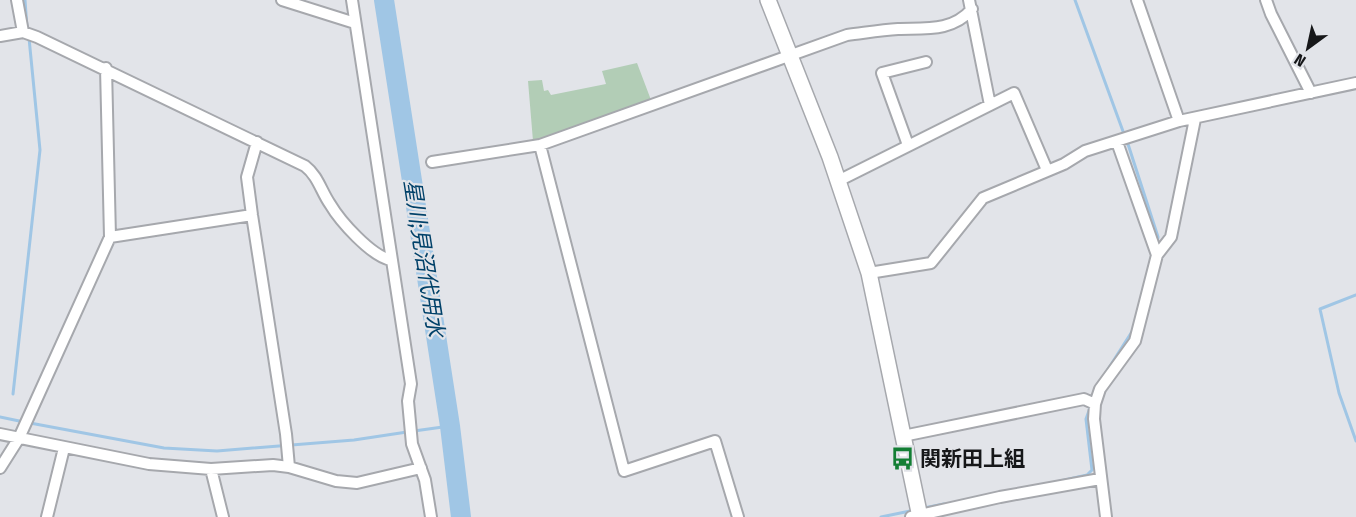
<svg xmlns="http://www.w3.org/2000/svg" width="1356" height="517" viewBox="0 0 1356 517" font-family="'Fira Sans Condensed','Noto Sans JP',sans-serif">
  <rect width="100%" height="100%" fill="#e2e4e9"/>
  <!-- green -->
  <path fill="#b2cdb6" d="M637,63L651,100L533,141L528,81L542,80L544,91L548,90L551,95L606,84L602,71Z"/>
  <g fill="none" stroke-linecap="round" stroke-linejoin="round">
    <!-- stream -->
    <path stroke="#a0c6e5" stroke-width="3" d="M25,0L27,28
      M1075,0L1124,134
      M1127,141L1158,237L1157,243
      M1356,295L1320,309L1339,393L1356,441
      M1098,385L1133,330
      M13,394L40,150L29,38
      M0,417L24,422
      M30,423L164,448L217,451L354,440L407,432
      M414,431L450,426
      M1056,482L1087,475L1092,470L1086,419L1090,408
      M924,508L944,504
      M881,517L915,510"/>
    <!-- river -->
    <path stroke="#a0c6e5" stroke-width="20" d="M384,0L450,426L461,517"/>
    <defs>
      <path id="street" d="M17,0L23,32
        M282,0L355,23
        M352,0L411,384L408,401L412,444L425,480L431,517
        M969,0L990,105
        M1137,0L1179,121
        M1266,0L1271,14L1311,93
        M0,36L23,32L37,37L305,166C318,176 321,191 330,204C340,221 371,256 391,260
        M257,142L247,177L252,215L286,434L289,467
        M908,145L882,73L926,62
        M432,162L540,145
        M838,181L1014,93L1047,170
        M110,237L252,215
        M1157,255L1171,237L1195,119
        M869,273L931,263L983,198L1064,164L1085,151L1179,121L1356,83
        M0,434L149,464L211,469L273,465L289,467L336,481L357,483L421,468
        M903,436L1084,399L1095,404
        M0,468L19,438L110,237L106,68
        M211,469L223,517
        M47,517L64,448
        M738,517L715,441L624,471L540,145L847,35C864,33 881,30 898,29C925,28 952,32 972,9
        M911,517L1000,497L1100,479
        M1106,517L1094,419L1095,404L1100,389L1135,341L1157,255L1117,142"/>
      <path id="secondary" d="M768,0L830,157L869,273L920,517"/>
    </defs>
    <!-- street casing -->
    <use href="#street" stroke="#a6a8ad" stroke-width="14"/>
    <!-- secondary casing -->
    <use href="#secondary" stroke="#a6a8ad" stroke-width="18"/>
    <!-- street -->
    <use href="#street" stroke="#fff" stroke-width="10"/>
    <!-- secondary -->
    <use href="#secondary" stroke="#fff" stroke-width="15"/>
  </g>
  <!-- icons -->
  <defs>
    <symbol id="bus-bare" viewBox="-9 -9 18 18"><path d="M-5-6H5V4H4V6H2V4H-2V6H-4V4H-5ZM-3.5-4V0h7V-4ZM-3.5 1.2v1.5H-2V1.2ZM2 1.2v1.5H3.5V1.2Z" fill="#137e34" stroke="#e2e4e9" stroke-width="2.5" paint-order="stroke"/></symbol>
  </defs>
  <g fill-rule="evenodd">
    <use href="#bus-bare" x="886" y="442" width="33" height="33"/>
  </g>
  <g text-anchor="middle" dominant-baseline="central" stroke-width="4.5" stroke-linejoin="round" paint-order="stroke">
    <!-- poi labels -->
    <g font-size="21" font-weight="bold" fill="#161719" stroke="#e2e4e9" text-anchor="start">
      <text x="920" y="459">関新田上組</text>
    </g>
    <!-- water labels -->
    <g font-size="22" font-style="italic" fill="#004169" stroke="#e2e4e9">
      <text transform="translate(424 258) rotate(81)">星川;見沼代用水</text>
    </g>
  </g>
  <!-- north arrow -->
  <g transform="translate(1308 48) rotate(213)" stroke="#e2e4e9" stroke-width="4.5" paint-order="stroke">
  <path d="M0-4.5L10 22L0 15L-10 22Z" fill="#161719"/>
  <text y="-9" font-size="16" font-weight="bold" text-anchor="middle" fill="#161719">N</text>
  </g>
</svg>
